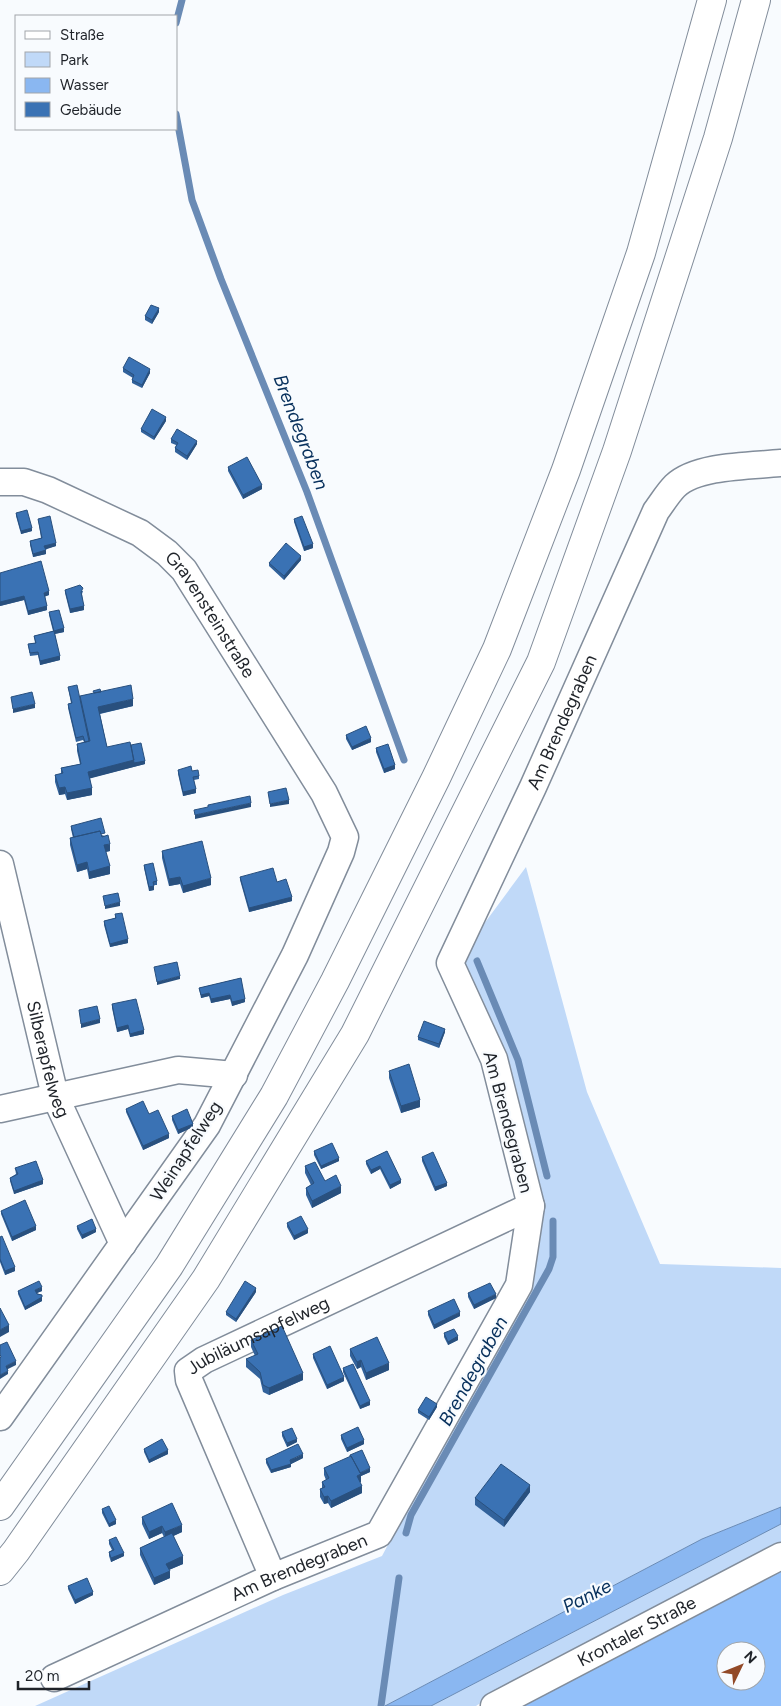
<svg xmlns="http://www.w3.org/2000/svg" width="781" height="1706" viewBox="0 0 781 1706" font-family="Figtree,sans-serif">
  <rect width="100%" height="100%" fill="#f8fbfe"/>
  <!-- green -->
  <path fill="#c0d9f8" d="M526,867L587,1092L660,1264L781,1268V1507L702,1539L385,1706H35L283,1595L382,1556L525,1287L541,1198L458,959Z
    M781,1524V1545L527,1672L476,1706H431Z"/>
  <!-- forest -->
  <path fill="#92c0fa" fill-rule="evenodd" d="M781,1570V1706H514ZM726,1651H756V1681H726Z"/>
  <!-- water -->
  <path fill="#8ab7f1" stroke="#6a8bb5" d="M781,1507V1524L431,1706H385L702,1539Z"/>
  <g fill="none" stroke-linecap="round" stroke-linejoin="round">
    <!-- stream -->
    <path stroke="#6a8bb5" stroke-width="7" d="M176,23L182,0
      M176,114L192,200L221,279L307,492L404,760
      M477,961L518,1060L547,1176
      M406,1533L411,1515L549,1269L553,1257V1221
      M381,1706L399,1578"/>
    <defs>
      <g id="minor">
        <path id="s1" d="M0,482H24L48,490L140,533L167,553L184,570L324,793L345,837L341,852L295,955L207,1125L0,1417"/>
        <path id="s2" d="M0,864L55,1096L123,1244"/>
        <path d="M0,1109L178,1070L234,1075"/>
        <path id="s3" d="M273,1577L189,1380L188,1371L204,1360L531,1206"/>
        <path id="s4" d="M54,1678L273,1577L379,1534L519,1285L531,1206L494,1059L450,963L533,787L656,511C662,503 668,493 675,486C697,465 751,466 781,463"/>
        <path id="s5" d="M494,1706L781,1556"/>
      </g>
      <path id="highway" d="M0,1506L169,1266L274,1096L335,981L436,778L497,649L566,470L641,253L712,0
        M0,1571L16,1551L206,1279L355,1034L541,662L617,451L718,138L756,0"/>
    </defs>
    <!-- minor casing -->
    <use href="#minor" stroke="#828d9b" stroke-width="29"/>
    <!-- highway casing -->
    <use href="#highway" stroke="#828d9b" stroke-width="30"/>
    <!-- minor -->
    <use href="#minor" stroke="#fff" stroke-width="26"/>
    <!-- highway -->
    <use href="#highway" stroke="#fff" stroke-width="28"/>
  </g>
  <!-- wall -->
  <path fill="#32629b" d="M159,312L152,324L145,320V316Z
    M123,368L150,373L142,388L132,383V380L133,378L123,372Z
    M166,421L154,440L141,432V429Z
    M171,439L197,444L187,460L175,452V448L176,445L171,443Z
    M228,467L262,489L243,499L228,471Z
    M16,513L32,531L21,534L16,516Z
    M38,519L56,546L45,549L46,554L33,557L30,545V541L41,538Z
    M294,519L313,548L304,551L294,522Z
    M301,560L284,580L269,566V563Z
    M0,573L49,595L45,596L47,610L28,615L24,600L0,606Z
    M65,590L83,591L82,594L84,610L70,613L65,593Z
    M49,612L64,632L55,634L60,660L40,665L38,655L30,656L28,644L35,643L34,636L53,631L49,615Z
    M68,687L80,700V696L101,692L133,706L100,714L107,747L131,745L145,764L90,778L92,795L67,800L65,794L59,795L55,782V775L61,774V768L80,764L77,751V744L84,742L83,740L76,742L68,708V704L71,703Z
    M346,735L371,742L352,750L346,739Z
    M376,748L395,769L384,773L376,752Z
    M178,770L192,771L199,776V779L194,780L196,793L183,796L178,774Z
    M71,826L105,836L110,851L106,852L110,874L89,879L87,869L77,872L70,845V838H73L71,829Z
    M162,851L211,885L183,893L180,884L169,886L162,858Z
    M144,865L157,881V885H154V890L149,891L144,868Z
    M240,877L277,882L292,901L249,912L240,880Z
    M115,914L128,943L110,947L104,925V921L115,918Z
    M241,978L245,1002L232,1006L230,999L211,1003L209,996L201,998L199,988Z
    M112,1004L144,1034L130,1037L128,1029L117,1032L112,1008Z
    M445,1032L439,1048L418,1040V1037Z
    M389,1071L420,1107L401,1113L389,1078Z
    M126,1109L149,1114L169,1138L143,1150L126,1112Z
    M172,1116L193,1127L178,1134L172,1120Z
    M314,1151L339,1161L321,1169L314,1155Z
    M387,1151L401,1183L390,1189L380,1169L371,1174L366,1164V1161Z
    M422,1157L447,1186L435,1191L422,1161Z
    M305,1166L341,1193L312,1208L306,1195V1188L311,1185L305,1173Z
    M15,1168L43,1184L14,1194L10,1181V1178L16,1174Z
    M1,1211L36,1230L12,1241L1,1214Z
    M287,1223L308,1233L294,1240L287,1227Z
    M77,1226L96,1232L82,1239L77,1229Z
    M0,1237L15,1271L5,1275L0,1262Z
    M18,1291H42L36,1293L42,1295V1301L25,1310L18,1294Z
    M256,1292L236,1322L226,1315V1312Z
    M468,1293L496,1298L474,1309L468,1297Z
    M428,1311L460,1316L434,1329L428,1315Z
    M444,1333L458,1340L448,1345L444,1337Z
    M251,1340L303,1380L269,1395L263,1392L260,1379L246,1367V1359L255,1356L251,1347Z
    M350,1349L389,1370L366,1380L361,1367L357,1369L350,1356Z
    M313,1354L344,1381L327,1389L313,1358Z
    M343,1368L370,1405L360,1409L343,1372Z
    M437,1407L429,1420L418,1413V1410Z
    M282,1432L297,1442L287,1447L282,1436Z
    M341,1435L364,1444L347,1452L341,1439Z
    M144,1449L168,1454L149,1463L144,1452Z
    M303,1458L291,1464V1467L271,1473L266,1463V1459Z
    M324,1468L370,1472L361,1476V1482H360L362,1493L331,1508L328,1503L324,1504L320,1497V1489H322V1482L326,1480L324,1475Z
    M530,1492L504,1527L475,1505V1498Z
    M102,1509L116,1524L109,1527L102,1513Z
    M142,1517L182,1532L173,1536L183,1564L169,1570L170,1578L154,1585L140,1555V1548L164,1537L162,1533L149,1539L142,1524Z
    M109,1540L124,1556L111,1562L109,1556V1552L112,1550L109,1544Z
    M68,1586L93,1595L75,1604L68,1589Z"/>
  <!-- shaded-wall -->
  <path fill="#29507e" d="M159,308V312L152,324V320Z
    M150,369V373L142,388V385Z
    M166,417V421L154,440V437Z
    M197,441V444L187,460V456Z
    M262,485V489L243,499V495Z
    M32,528V531L21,534V531Z
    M56,543V546L44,550V546Z
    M313,544V548L304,551V547Z
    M46,550V554L33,557V554Z
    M301,556V560L284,580V576Z
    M49,591V595L44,597V593Z
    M24,596V600L0,606V602Z
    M47,606V610L28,615V611Z
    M84,606V610L70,613V609Z
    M64,628V632L54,634V631Z
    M60,656V660L40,665V661Z
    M133,699V706L98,714V707Z
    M35,704V708L13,713V709Z
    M371,738V742L352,750V747Z
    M134,760L145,761V764L88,779V772Z
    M395,765V769L384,773V769Z
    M65,787V794L59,795V788Z
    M92,788V795L67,800V793Z
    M196,789V793L183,796V792Z
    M289,800V804L270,807V804Z
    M251,803V807L195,819V815Z
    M110,844V851L104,852V845Z
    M87,862V869L77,872V865Z
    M110,866V874L89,879V872Z
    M180,877V884L169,886V879Z
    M211,878V885L183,893V886Z
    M154,886V890L149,891V887Z
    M292,897V901L249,912V908Z
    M120,902V906L105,909V906Z
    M128,939V943L110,947V944Z
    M180,976V979L157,985V982Z
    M209,993V996L201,998V995Z
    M230,995V999L211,1003V999Z
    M245,999V1002L232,1006V1002Z
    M100,1019V1023L81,1028V1024Z
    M128,1025V1029L117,1032V1028Z
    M445,1029V1032L439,1048V1044Z
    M144,1030V1034L130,1037V1034Z
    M420,1100V1107L401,1113V1106Z
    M193,1124V1127L178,1134V1130Z
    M169,1134V1138L143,1150V1146Z
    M339,1158V1161L321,1169V1166Z
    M380,1166V1169L371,1174V1170Z
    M43,1180V1184L14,1194V1191Z
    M401,1180V1183L390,1189V1185Z
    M447,1183V1186L435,1191V1187Z
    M341,1186V1193L312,1208V1201Z
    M36,1226V1230L12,1241V1237Z
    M96,1229V1232L82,1239V1235Z
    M308,1229V1233L294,1240V1236Z
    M15,1267V1271L5,1275V1271Z
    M42,1287V1291L35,1294V1290Z
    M256,1288V1292L236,1322V1319Z
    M496,1294V1298L474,1309V1305Z
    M42,1297V1301L25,1310V1307Z
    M460,1312V1316L434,1329V1325Z
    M9,1325V1332L0,1337V1330Z
    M458,1336V1340L448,1345V1342Z
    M361,1360V1367L357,1369V1362Z
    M16,1361V1365L6,1370V1366Z
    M389,1363V1370L366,1380V1373Z
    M8,1371V1374L0,1379V1375Z
    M303,1373V1380L269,1395V1388Z
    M344,1377V1381L327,1389V1385Z
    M370,1401V1405L360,1409V1406Z
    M437,1404V1407L429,1420V1417Z
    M297,1439V1442L287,1447V1443Z
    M364,1440V1444L347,1452V1448Z
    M168,1450V1454L149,1463V1460Z
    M303,1454V1458L291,1464V1467L271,1473V1470Z
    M370,1468V1472L361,1476V1482L357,1483V1476L359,1474Z
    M530,1485V1492L504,1527V1520Z
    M362,1486V1493L331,1508V1501Z
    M328,1496V1503L324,1504V1497Z
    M116,1520V1524L109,1527V1524Z
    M182,1525V1532L165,1540V1532Z
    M162,1526V1533L149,1539V1532Z
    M124,1553V1556L111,1562V1558Z
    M183,1556V1564L166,1571V1564Z
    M170,1571V1578L154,1585V1578Z
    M93,1592V1595L75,1604V1600Z"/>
  <!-- building -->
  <path fill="#3a72b4" stroke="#29507e" d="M151,305L159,308L152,320L145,316Z
    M129,357L150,369L142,385L132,380L134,375L123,368Z
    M152,409L166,417L154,437L141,429Z
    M177,429L197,441L187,456L175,448L178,443L171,439Z
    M247,457L262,485L243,495L228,467Z
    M27,510L32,528L21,531L16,513Z
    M50,516L56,543L44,546L46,550L33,554L30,541L42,538L38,519Z
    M302,516L313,544L304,547L294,519Z
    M286,543L301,556L284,576L269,563Z
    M41,561L49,591L44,593L47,606L28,611L24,596L0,602V573Z
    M80,585L83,588L81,592L84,606L70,609L65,590Z
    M59,610L64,628L54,631L49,612Z
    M54,631L60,656L40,661L38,652L30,653L28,644L36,643L34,636Z
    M77,685L89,741L85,742L83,736L76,738L68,704L72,703L68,687Z
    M131,685L133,699L98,707L107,747L130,742L134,760L88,772L92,788L67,793L65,787L59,788L55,775L63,773L61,768L81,764L77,744L90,741L80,696Z
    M100,689L101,692L94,693L93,691Z
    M32,692L35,704L13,709L11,697Z
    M366,726L371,738L352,747L346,735Z
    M141,743L145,761L134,763L131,745Z
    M388,744L395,765L384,769L376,748Z
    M191,766L192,771L198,770L199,776L193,777L196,789L183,792L178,770Z
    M286,788L289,800L270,804L268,792Z
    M250,796L251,803L195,815L194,810L208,807V805Z
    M101,818L105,833L101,834L100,831L74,837L71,826Z
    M100,831L102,837L108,835L110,844L104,845L110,866L89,872L87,862L77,865L70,838Z
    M202,841L211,878L183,886L180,877L169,879L162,851Z
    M153,863L157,881L153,882L154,886L149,887L144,865Z
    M273,868L277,882L286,879L292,897L249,908L240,877Z
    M118,893L120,902L105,906L103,896Z
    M122,913L128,939L110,944L104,921L116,918L115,914Z
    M177,962L180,976L157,982L154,967Z
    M241,978L245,999L232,1002L230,995L211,999L209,993L201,995L199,988Z
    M136,999L144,1030L130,1034L128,1025L117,1028L112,1004Z
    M97,1006L100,1019L81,1024L79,1010Z
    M424,1021L445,1029L439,1044L418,1037Z
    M409,1064L420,1100L401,1106L389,1071Z
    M143,1101L149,1114L158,1110L169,1134L143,1146L126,1109Z
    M187,1109L193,1124L178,1130L172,1116Z
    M332,1143L339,1158L321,1166L314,1151Z
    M387,1151L401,1180L390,1185L380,1166L371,1170L366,1161Z
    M433,1152L447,1183L435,1187L422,1157Z
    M36,1161L43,1180L14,1191L10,1178L18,1174L15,1168Z
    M315,1162L325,1181L336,1175L341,1186L312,1201L306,1188L314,1183L305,1166Z
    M25,1200L36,1226L12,1237L1,1211Z
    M301,1216L308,1229L294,1236L287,1223Z
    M92,1219L96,1229L82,1235L77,1226Z
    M2,1236L15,1267L5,1271L0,1259V1237Z
    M39,1281L42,1287L35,1290L37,1294L42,1295V1297L25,1307L18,1291Z
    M245,1281L256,1288L236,1319L226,1312Z
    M490,1283L496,1294L474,1305L468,1293Z
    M454,1299L460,1312L434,1325L428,1311Z
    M0,1308L9,1325L0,1330Z
    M282,1326L303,1373L269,1388L263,1385L260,1372L246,1359L258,1354L251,1340Z
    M454,1329L458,1336L448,1342L444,1333Z
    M377,1337L389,1363L366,1373L361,1360L357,1362L350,1349Z
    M7,1342L16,1361L6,1366L8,1371L0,1375V1358L1,1357L0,1354V1345Z
    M330,1346L344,1377L327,1385L313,1354Z
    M353,1364L370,1401L360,1406L343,1368Z
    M426,1397L437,1404L429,1417L418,1410Z
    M358,1427L364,1440L347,1448L341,1435Z
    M292,1428L297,1439L287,1443L282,1432Z
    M162,1439L168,1450L149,1460L144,1449Z
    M298,1444L303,1454L290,1460L291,1464L271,1470L266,1459Z
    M362,1450L370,1468L360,1473L351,1456H350V1455Z
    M351,1456L361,1474L357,1476L362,1486L331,1501L328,1496L324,1497L320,1489L325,1487L322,1482L329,1478L324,1468Z
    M501,1464L530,1485L504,1520L475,1498Z
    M172,1503L182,1525L165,1532L162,1526L149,1532L142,1517Z
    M109,1506L116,1520L109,1524L102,1509Z
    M172,1533L183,1556L166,1564L170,1571L154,1578L140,1548Z
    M116,1537L124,1553L111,1558L109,1552L114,1550L109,1540Z
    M87,1578L93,1592L75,1600L68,1586Z"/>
  <g text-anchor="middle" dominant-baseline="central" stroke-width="4.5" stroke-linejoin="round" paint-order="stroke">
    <!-- street labels -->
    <g font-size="18" fill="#1f2329" stroke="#f8fbfe">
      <text stroke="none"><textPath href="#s1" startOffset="260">Gravensteinstraße</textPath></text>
      <text stroke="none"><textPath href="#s4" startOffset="1244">Am Brendegraben</textPath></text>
      <text stroke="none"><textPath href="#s2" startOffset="201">Silberapfelweg</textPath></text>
      <text transform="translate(508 1122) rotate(75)">Am Brendegraben</text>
      <text transform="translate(186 1151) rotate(-57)">Weinapfelweg</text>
      <text stroke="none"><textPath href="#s3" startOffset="302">Jubiläumsapfelweg</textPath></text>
      <text stroke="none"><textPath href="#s4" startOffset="269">Am Brendegraben</textPath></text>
      <text stroke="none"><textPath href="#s5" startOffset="161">Krontaler Straße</textPath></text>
    </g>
    <!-- water labels -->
    <g font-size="19" font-style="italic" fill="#07305c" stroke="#f8fbfe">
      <text transform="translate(301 432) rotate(69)">Brendegraben</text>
      <text transform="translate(473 1371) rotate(-61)">Brendegraben</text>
      <text transform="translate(587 1596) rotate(-27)">Panke</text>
    </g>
  </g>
  <!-- legend -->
  <rect x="15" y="15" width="162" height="115" fill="#f8fbfe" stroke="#a1a5a9"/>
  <rect x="25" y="31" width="25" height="8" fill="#ffffff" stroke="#a1a5a9"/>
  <text x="60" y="40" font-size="15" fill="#1f2329">Straße</text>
  <rect x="25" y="52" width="25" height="15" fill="#c0d9f8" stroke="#a1a5a9"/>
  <text x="60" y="65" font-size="15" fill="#1f2329">Park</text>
  <rect x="25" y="78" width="25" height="15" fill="#8ab7f1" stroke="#a1a5a9"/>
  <text x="60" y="90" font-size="15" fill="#1f2329">Wasser</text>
  <rect x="25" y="102" width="25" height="15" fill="#3a72b4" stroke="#a1a5a9"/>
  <text x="60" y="115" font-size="15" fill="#1f2329">Gebäude</text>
  <!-- north arrow -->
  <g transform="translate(741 1666) rotate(47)"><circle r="24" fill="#f8fbfe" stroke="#a1a5a9"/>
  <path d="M0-4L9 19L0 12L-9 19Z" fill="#924a28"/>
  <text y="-8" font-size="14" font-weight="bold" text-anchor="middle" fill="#1f2329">N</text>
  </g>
  <!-- scale -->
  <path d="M18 1681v8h71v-8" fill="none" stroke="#1f2329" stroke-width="2.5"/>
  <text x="25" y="1681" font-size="15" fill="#1f2329" stroke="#f8fbfe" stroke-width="4" paint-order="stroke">20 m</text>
</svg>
